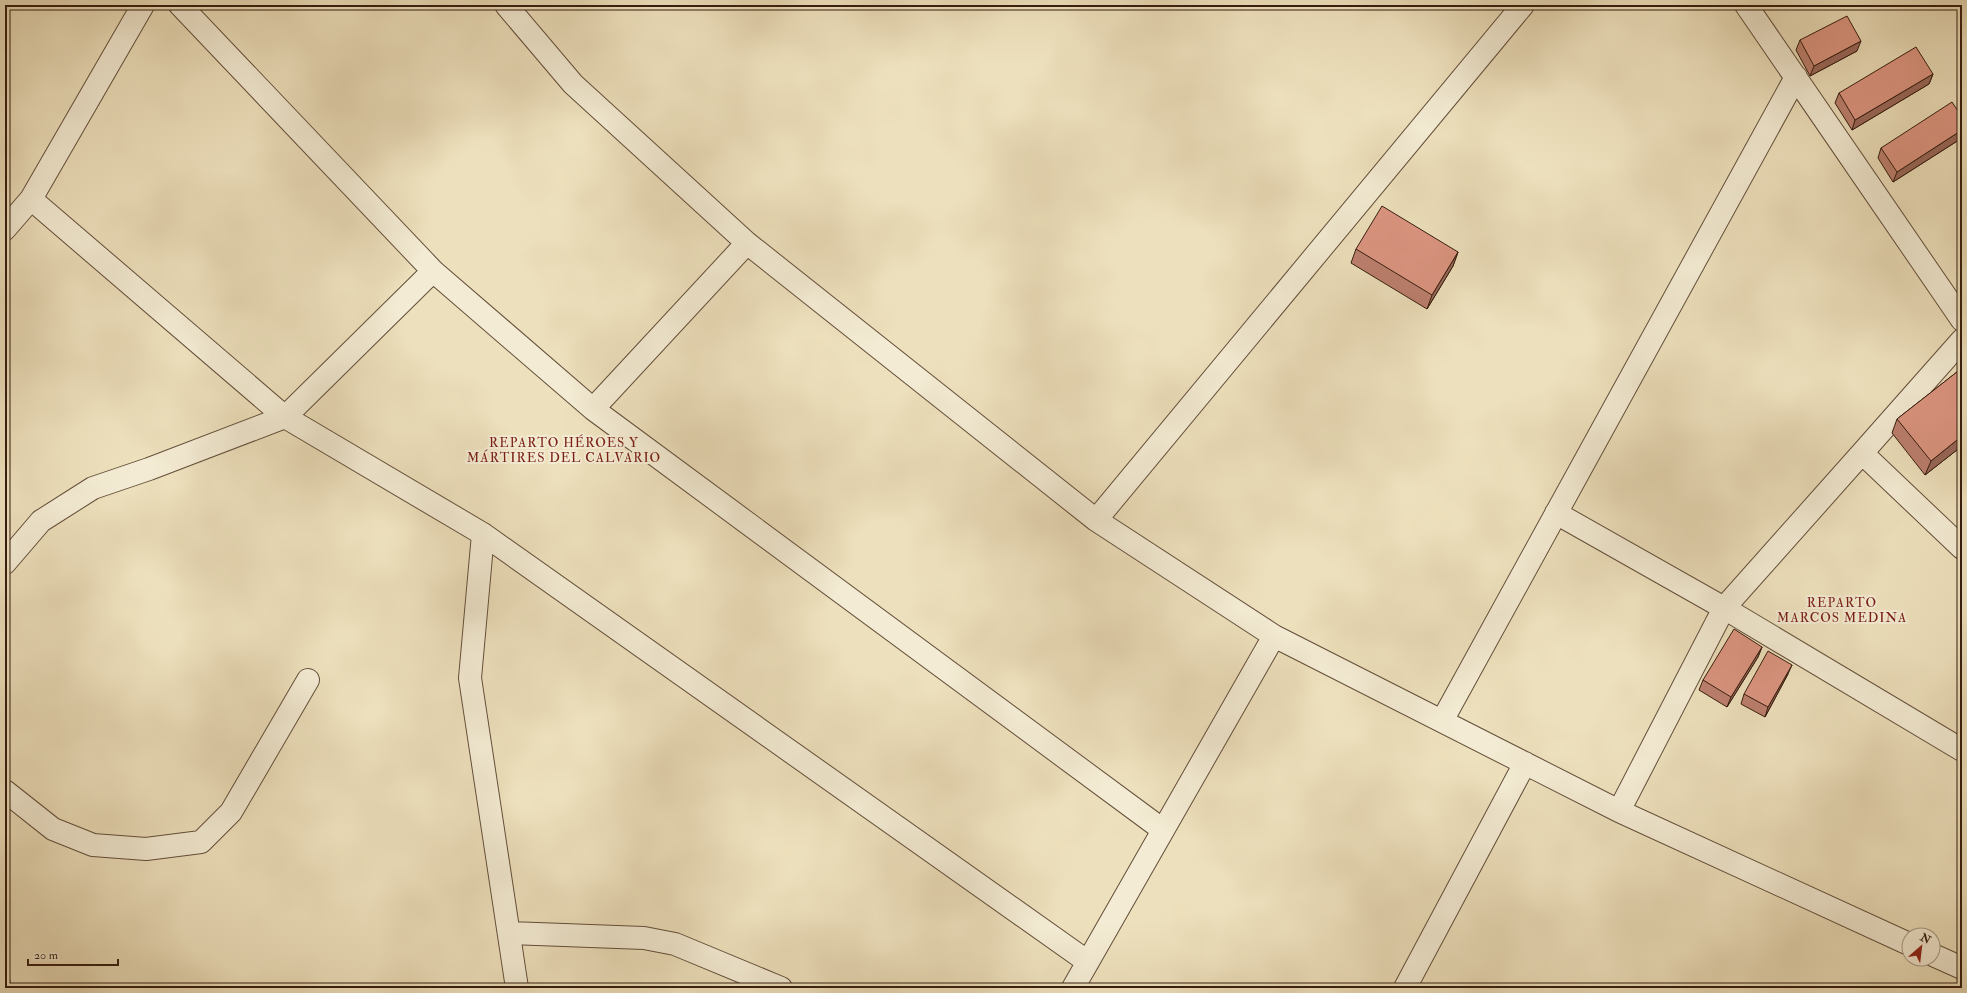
<svg xmlns="http://www.w3.org/2000/svg" width="1967" height="993" viewBox="0 0 1967 993" font-family="'IM FELL Double Pica',serif">
  <rect width="100%" height="100%" fill="#ede0bc"/>
  <filter id="stains"><feTurbulence type="fractalNoise" baseFrequency=".005" numOctaves="4"/><feColorMatrix values="0 0 0 0 .2 0 0 0 0 .09 0 0 0 0 .02 0 0 0 .5 -.17"/></filter>
  <radialGradient id="worn" r=".72"><stop offset=".6" stop-color="#630" stop-opacity="0"/><stop offset="1" stop-color="#630" stop-opacity=".3"/></radialGradient>
  <!-- green -->
  <path fill="#bbc18e" stroke="#786f4e" d="M5,963L12,988H5Z"/>
  <g fill="none" stroke-linecap="round" stroke-linejoin="round">
    <defs>
      <path id="minor" d="M180,5L433,271L593,409L1163,830
        M506,5L573,84L747,243L1096,520L1274,636L1619,811L1909,944
        M1746,5L1962,320
        M31,199L285,417L483,534L1088,962
        M5,229L31,199L143,5
        M593,409L747,243
        M1862,453L1962,340
        M1556,513L1724,608L1962,750
        M1096,520L1523,5
        M483,534L470,678L517,988
        M5,563L41,521L93,488L149,469L285,417L433,271
        M1442,721L1796,77
        M5,791L53,829L93,845L146,849L201,842L231,812L308,680
        M1619,811L1724,608L1862,453L1962,548
        M510,933L644,938L675,944L781,988
        M1933,955L1962,968
        M1073,988L1274,636
        M1405,988L1525,763"/>
    </defs>
    <!-- minor casing -->
    <use href="#minor" stroke="#634e3a" stroke-width="24"/>
    <!-- minor -->
    <use href="#minor" stroke="#f3ebd3" stroke-width="22"/>
  </g>
  <!-- wall -->
  <path fill="#bd806f" stroke="#351d0e" d="M1800,40L1857,51L1810,76L1796,50Z
    M1933,74L1929,84L1852,130L1835,103L1839,93Z
    M1962,117V138L1893,182L1878,158L1881,148Z
    M1356,249L1458,252L1453,266L1427,309L1351,263Z
    M1962,368V446L1925,475L1892,433L1897,419Z
    M1762,647L1758,657L1727,707L1699,690L1703,680Z
    M1788,674L1765,717L1741,704L1744,694Z"/>
  <!-- shaded-wall -->
  <path fill="#9a685a" stroke="#351d0e" d="M1861,41L1857,51L1810,76L1814,66Z
    M1933,74L1929,84L1852,130L1855,120Z
    M1962,130V138L1893,182L1897,172Z
    M1458,252L1453,266L1427,309L1432,295Z
    M1962,436V446L1925,475L1931,461Z
    M1762,647L1758,657L1727,707L1731,697Z
    M1792,665L1788,674L1765,717L1768,707Z"/>
  <!-- building -->
  <path fill="#dc9581" stroke="#351d0e" d="M1847,16L1861,41L1814,66L1800,40Z
    M1916,47L1933,74L1855,120L1839,93Z
    M1952,102L1962,117V130L1897,172L1881,148Z
    M1382,206L1458,252L1432,295L1356,249Z
    M1962,368V436L1931,461L1897,419Z
    M1734,629L1762,647L1731,697L1703,680Z
    M1768,651L1792,665L1768,707L1744,694Z"/>
  <g text-anchor="middle" dominant-baseline="central" stroke-width="4" stroke-linejoin="round" paint-order="stroke">
    <!-- neighbourhood labels -->
    <g font-size="13" letter-spacing="1" fill="#7a1f14" stroke="#f3ebd3">
      <text x="564" y="443">REPARTO HÉROES Y<tspan x="564" dy="15">MÁRTIRES DEL CALVARIO</tspan></text>
      <text x="1842" y="603">REPARTO<tspan x="1842" dy="15">MARCOS MEDINA</tspan></text>
    </g>
  </g>
  <!-- margin -->
  <rect width="1967" height="993" fill="none" stroke="#ede0bc" stroke-width="20"/>
  <rect x="6" y="6" width="1955" height="981" fill="none" stroke="#351d0e" stroke-width="2"/>
  <rect x="10" y="10" width="1947" height="973" fill="none" stroke="#351d0e"/>
  <!-- north arrow -->
  <g transform="translate(1921 947) rotate(28)"><circle r="19" fill="#f3ebd3" stroke="#a79984"/>
  <path d="M0-3L7 15L0 10L-7 15Z" fill="#8f2418"/>
  <text y="-6" font-size="11" font-weight="bold" text-anchor="middle" fill="#351d0e">N</text>
  </g>
  <!-- scale -->
  <path d="M28 959v6h90v-6" fill="none" stroke="#351d0e" stroke-width="2"/>
  <text x="34" y="959" font-size="12" fill="#351d0e" stroke="#f3ebd3" stroke-width="3" paint-order="stroke">20 m</text>
  <rect width="100%" height="100%" filter="url(#stains)"/>
  <rect width="100%" height="100%" fill="url(#worn)"/>
</svg>
